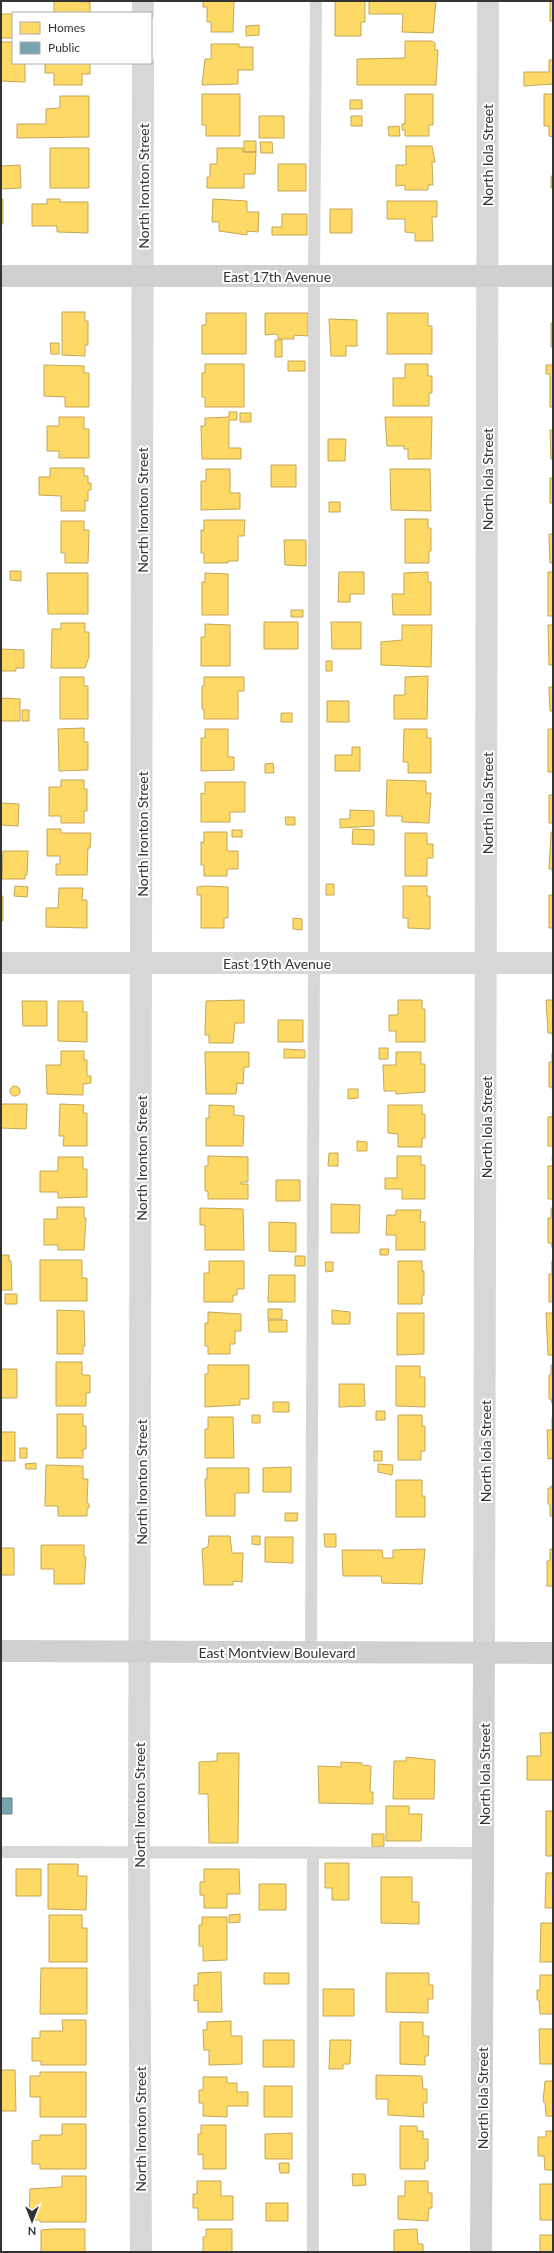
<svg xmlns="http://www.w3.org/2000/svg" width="554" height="2253" viewBox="0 0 554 2253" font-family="Lato,sans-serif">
  <rect width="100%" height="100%" fill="#fff"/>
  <!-- homes -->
  <path fill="#ffd966" stroke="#c2a757" d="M54,1L90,2V13H54Z
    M203,1H234L233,32H211V22H207V7H203Z
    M335,1H365V22H361V36H335Z
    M369,1H436L433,33L402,32L403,14H369Z
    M550,1H553V21H550Z
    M1,14H13V38H1Z
    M259,25V35L246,36V26Z
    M405,41H432L435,43V50H438L436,85H357V59L405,58Z
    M1,42H13V63H25V82L1,81Z
    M211,44H239V47H253V70H238V84L202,85L205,59H211Z
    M549,60H553V84L524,86V72H549Z
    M45,63H90V74H82V85H54V73H45Z
    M202,94H240V136H206V125H202Z
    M405,94H433V125H429V136H405V130H402V124H405Z
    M544,94H553V137L549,136V126H544Z
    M60,96H89V137L17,138V124H46V109L60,108Z
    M350,100H362V109H350Z
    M259,116H284V138H259Z
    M351,116H362V126H351Z
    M399,126L400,136H389L388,127Z
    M244,141H256V152H244Z
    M260,142H272L273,153H261Z
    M406,146H432L435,162H432L433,185H428V190H405V185L396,186V165H406Z
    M50,148H89V188H50Z
    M217,148H243V152H256L255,174H244V188H207V177H210V164H217Z
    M278,164H306V191H278Z
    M20,165L21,188L1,189V166Z
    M551,176H553V188H551Z
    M1,199H3V224H1Z
    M47,199H60V202H88V233L57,232V226H32V204H47Z
    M213,199L247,201V212H259L258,232L247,231V235L219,231V222H212Z
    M387,201H437V217H432L433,241H415V233L405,232V219H387Z
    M330,209H352V233H330Z
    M282,214H307V235H272V227H282Z
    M62,312H85V321H88V345H85V356L62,355Z
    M206,313H246V354H202V325H206Z
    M265,313H308V336L294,335V339H278V335L275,334L265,335Z
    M387,313H428V326H432V354H387Z
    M329,319L357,320V346H346V356H331Z
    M551,323H553V356V347H551Z
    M275,340H282V357H275Z
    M50,343H59V354H51Z
    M288,361H305V371H288Z
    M205,364H244V407H205V397H202V373H205Z
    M405,364H428V376H432V393H429V406H393V378H405Z
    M44,365L84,366V373H89V407H65V397L44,396Z
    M546,365H553V407H550V374H546Z
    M229,412H237V420H229V448H241V459H202L201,426H205V418L229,417Z
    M240,413H251V422H240Z
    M59,417H84V429H89V458H59V451H47V426H59Z
    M385,417H432L431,459H408V449H404V446H387Z
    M550,430H553V459H551Z
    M328,439H346L345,461H328Z
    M271,465H296V487H271Z
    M553,467V511V503H550V478H553Z
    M50,468H84V476H88V483H91V490H88V501L85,500V511H61V496L39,495V477H50Z
    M206,469H230V493H240V509L201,510V481H206Z
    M390,469H430L431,511L391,510Z
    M329,502H340V512H329Z
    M405,519H428V528H431V551H429V563H405Z
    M204,520H245L244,536H238V561H228V563H204V553H201V530H204Z
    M61,521H84V530H89L88,563H65V553H61Z
    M553,531V563H550L549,534H553Z
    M284,540H306V566L285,565Z
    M10,571H21V581L10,580Z
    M339,572H364V594H350V602H338Z
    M428,572V582H431V615H393L392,594H404V573Z
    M548,572H553V616H548Z
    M47,573H88V614H48Z
    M205,573L228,574V615H202V582H205Z
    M291,610H303V617H291Z
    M264,622H298V649H264Z
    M331,622H361V649H332Z
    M61,623H85V632H89V657L85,668H51L52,629H61Z
    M205,624L230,625V666H201V637H205Z
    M402,625H432L431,667L381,665V642L402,640Z
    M548,625H553V665H549Z
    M1,649L24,650V668H16V671H1Z
    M326,661H332V671H326Z
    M428,676L427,719H394V695H405V677Z
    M60,677H84V686H88V719H60Z
    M204,677H244V691H238V719H204V709H202V686H204Z
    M553,677V719V711H550L549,687H553Z
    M1,698L20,699V721H1Z
    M327,701H349V722H327Z
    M22,710H29V721H22Z
    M281,713H292V722H281Z
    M84,728V742H88V770L59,771L58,729Z
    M205,729H228V757H234V770L201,771V738H205Z
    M404,729H427V738H431V773H408V762H403Z
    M548,729H553V772H548Z
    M352,747H360V771H335V755H352Z
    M273,763L274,773H265V764Z
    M61,780H84V789H87V811H84V823H61V816H49V787H61Z
    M387,780L426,781V793H431L429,823L402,822V816H386Z
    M205,782H245V812H230V822H201V793L205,794Z
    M553,791V823H549V795H553Z
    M1,803L19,804L18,826L1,825Z
    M350,810L374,811V826L340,828V819H350Z
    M285,817H295V825H286Z
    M47,829H61V833H91L90,848H88L87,875H56V864H60V856H47Z
    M353,829L374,830V845L352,844Z
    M232,830H242V837H232Z
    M204,832H227V851H238V869H227V876H204V865H201V842H204Z
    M551,832H553V875L552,869H549Z
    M405,833H427V844H433V858H427V876H405Z
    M3,851H28L27,875H25V879H2Z
    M326,884H334V895H326Z
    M15,886L28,887L27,897L14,896Z
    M204,886L228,887V918H224V928H201V895H197V887Z
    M403,886H427V896H430V929L408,928V918H403Z
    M59,888H83L82,900H87V928L46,927V908H58Z
    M549,895H553V928H549Z
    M1,896H3V921H1Z
    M293,918L302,919V930L293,929Z
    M244,1000V1023H235L233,1043H209V1035H205L206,1001Z
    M398,1000H422V1009H425V1042H396V1031H389V1015H398Z
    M546,1000H553V1043L552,1033H548Z
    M22,1001H47V1026H23Z
    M58,1001H83V1012H87V1042L58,1041Z
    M278,1020H303V1042H278Z
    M379,1048H388V1059H379Z
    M284,1049L305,1050V1058H284Z
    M61,1051H84V1060H87V1076H91V1083L83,1084V1095L47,1094L46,1065H61Z
    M205,1052H249V1067H244L243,1084L237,1083L236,1094H206Z
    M396,1052H421V1064H425V1092L396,1094V1091H384L383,1065H396Z
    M552,1053H553V1095L552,1087H549V1062H552Z
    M10 1091a5 5 0 1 1 10 0a5 5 0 1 1-10 0Z
    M348,1089H358V1098L348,1099Z
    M1,1104H27L26,1129L1,1128Z
    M60,1104L84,1105L83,1113H87V1146H63L64,1136H59Z
    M209,1105L234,1106V1115L244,1116L243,1146H206V1118H209Z
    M388,1105H422V1114H425V1138H422V1147H398V1134L388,1133Z
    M553,1105V1146H548V1117H552Z
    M357,1141L367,1142V1151H357Z
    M329,1153H338V1166H328Z
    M208,1156L248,1157V1182H241V1184H248V1199H208V1191H205V1166H208Z
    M397,1156H421V1165H425V1199H402V1189H385V1178H397Z
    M58,1157H83V1169H87V1197L58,1198V1192H40V1171H58Z
    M552,1157H553V1199H548V1166H553Z
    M276,1180H300V1201H276Z
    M331,1204L360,1205L359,1233H331Z
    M57,1207H84V1218H86L84,1250H58V1245H44V1219H57Z
    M200,1208L243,1209L244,1250H205V1225H200Z
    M551,1208H553V1251L551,1243H548V1218H551Z
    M396,1210H421L420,1222H425V1250H396V1235H386L387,1215H396Z
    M269,1222L296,1223V1252L269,1251Z
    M380,1249H389L388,1255H380Z
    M1,1255H9V1261H11L12,1290H1Z
    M295,1256H305V1266H295Z
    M40,1260H82V1278H87V1301H40Z
    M209,1261H244V1289H237V1295H233V1302H204V1273H209Z
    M398,1261H422V1271H424V1295H422V1304H398Z
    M552,1261L553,1302H549V1274H552Z
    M325,1262H333V1271L326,1272Z
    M269,1275H295V1302H268Z
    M5,1294H17V1304H5Z
    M268,1309H282V1319H268Z
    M57,1310L84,1311L85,1346H83V1354H57Z
    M332,1310L350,1312V1324H332Z
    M208,1312L241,1314V1331H235V1344H230V1354H208V1346H205V1323H208Z
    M397,1313H424V1354L397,1355Z
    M546,1313H553V1355H548Z
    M268,1320H287V1332H269Z
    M56,1362H82V1375H90V1393H86V1406H56Z
    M208,1365H249V1399H240V1405L205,1407V1374H208Z
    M551,1365H553V1407L551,1399H549V1375H551Z
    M396,1366H420V1377H425V1407L396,1406Z
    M1,1369H17V1398H1Z
    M339,1384H364L365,1406L339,1407Z
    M273,1402H289V1412H273Z
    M376,1411H385V1420H376Z
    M57,1414H83V1426H86V1449H83V1458H57Z
    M252,1415H260V1423H252Z
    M398,1415H422V1426H425V1451H421V1460H398Z
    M208,1417H233L234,1458H205V1429H208Z
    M552,1418H553V1458L548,1459L547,1430H552Z
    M1,1432H15V1461H1Z
    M20,1448H27V1458H20Z
    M374,1451H382V1461H374Z
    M36,1463V1469H26L25,1464Z
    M378,1464L393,1465L392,1475L378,1472Z
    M46,1465L83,1466V1479H88L87,1503L89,1504V1508H87V1516H58V1506H45Z
    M291,1467V1492H263V1468Z
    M207,1468H249V1493H235V1516H206L205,1479H207Z
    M396,1480H422V1496H425V1517H396Z
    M551,1486H553V1516H550V1504H548V1488H551Z
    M285,1513H298L297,1521H285Z
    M324,1534H336V1547H325Z
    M209,1536H230L232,1553H243L242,1582L233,1581V1585H204L202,1549L208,1547Z
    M252,1536H260V1545L252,1544Z
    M265,1537H293V1563L265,1562Z
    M41,1545H84V1557H86L84,1584H54V1569H41Z
    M1,1548H14V1575H1Z
    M425,1549L422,1584L382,1583L381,1576H343L342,1550H382L383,1558H393V1550Z
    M550,1549H553V1586H547V1561H550Z
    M551,1732H553V1780H527V1756H541L540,1733H551Z
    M217,1753H239L238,1843H209L208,1794H199V1762L217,1761Z
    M406,1757L435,1760L434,1799H393L394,1761H406Z
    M341,1762L362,1763V1765L371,1766L370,1792H373V1804L319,1803L318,1766L341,1767Z
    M386,1806H409V1814H422L421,1841H386Z
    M546,1811H553V1856H546Z
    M372,1834H384V1846L372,1847Z
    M325,1863H349V1900H332V1888H325Z
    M48,1864H78V1876H87L86,1910L48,1909Z
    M16,1869H41V1896H16Z
    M204,1869H239L240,1894H227V1908H204V1895H200V1882H204Z
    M546,1873H553V1908H545Z
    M381,1877H412V1902H419V1924L381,1923Z
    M259,1884H286V1910H259Z
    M240,1914V1922L229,1923V1915Z
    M49,1915H82V1928H87V1962H49Z
    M202,1917H227V1960L203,1961V1946H199V1925H202Z
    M541,1923H553V1962H540Z
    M41,1968H87V2014H40Z
    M221,1972L222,2012H198V2000L194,2001V1985H198V1973Z
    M264,1973H289V1984H264Z
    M386,1973H429V1985H433V1999H428V2013L386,2012Z
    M540,1975H553V2014H540L539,2000H537V1990H540Z
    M323,1989H354V2016H323Z
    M62,2020H86V2065H41V2061H32V2038H40V2031H63Z
    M231,2021V2036H242V2064L209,2065V2050H204L203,2030H207V2022Z
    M400,2022H423V2036H429L428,2056H425V2065L400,2064Z
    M539,2029H553V2064H540Z
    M263,2040H294V2067H263Z
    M330,2040H351L350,2064H343V2069H329Z
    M1,2070H15L16,2111H1Z
    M40,2072H86V2117H40V2097H30V2076H40Z
    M376,2075L422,2076L423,2089H427V2103H423L424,2117L388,2115V2099H376Z
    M203,2077H227V2083H237V2092H248V2106H227V2117L203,2116V2103H199V2090H203Z
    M545,2081H553V2116H546L545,2102H543Z
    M264,2086H292V2117H264Z
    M62,2124H86V2169H40V2164H32V2141L40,2140V2135H62Z
    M201,2125H226V2169H203V2154L198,2155V2134H201Z
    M400,2126H417V2131H423V2139H428V2161H425V2169H400Z
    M546,2131H553V2170H545L544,2156H538V2137H546Z
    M292,2133V2159H265V2134Z
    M279,2163H289V2173H280Z
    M352,2174H365L366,2185L353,2186Z
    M62,2176H86V2222H40V2220H29L30,2189L62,2187Z
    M197,2181H221V2196H233V2220H198V2208H193V2194H197Z
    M405,2181H428V2193H432V2208H429L428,2221L398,2219V2196H405Z
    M540,2184H553V2220H540Z
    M266,2203H288V2221H266Z
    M52,2229H85V2252H41V2230Z
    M206,2229H232V2252H203V2237H206Z
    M417,2229L418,2244H423V2252H394V2230Z
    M540,2235H553V2252H540Z"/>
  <!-- public -->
  <path fill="#76a5af" stroke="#62838a" d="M1,1798H12V1814H1Z"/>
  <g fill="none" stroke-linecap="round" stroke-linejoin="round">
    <!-- lane -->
    <path stroke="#d7d7d7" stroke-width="12" d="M311,1652L314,963V276L316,1
      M1,1852L484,1853
      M313,2252V1853"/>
    <!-- street -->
    <path stroke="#d7d7d7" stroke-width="22" d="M143,13V1
      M1,963H553
      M484,1653L488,1
      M141,2252L139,1852L143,63"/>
    <!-- secondary -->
    <path stroke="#d0d0d0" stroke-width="22" d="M1,276H553
      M1,1651L553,1653
      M481,2252L484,1653"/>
  </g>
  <g text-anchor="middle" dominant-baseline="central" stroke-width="4" stroke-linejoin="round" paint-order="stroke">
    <!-- street labels -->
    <g font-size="14" fill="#333" stroke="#fff">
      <text transform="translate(487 155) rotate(-90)">North Iola Street</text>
      <text transform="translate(143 186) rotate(-90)">North Ironton Street</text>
      <text x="277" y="276">East 17th Avenue</text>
      <text transform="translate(487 479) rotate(-90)">North Iola Street</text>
      <text transform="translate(142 510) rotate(-90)">North Ironton Street</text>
      <text transform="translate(487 803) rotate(-90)">North Iola Street</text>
      <text transform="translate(142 834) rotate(-90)">North Ironton Street</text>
      <text x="277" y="963">East 19th Avenue</text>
      <text transform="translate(486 1127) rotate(-90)">North Iola Street</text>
      <text transform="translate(141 1158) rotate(-90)">North Ironton Street</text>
      <text transform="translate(485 1451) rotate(-90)">North Iola Street</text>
      <text transform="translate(141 1482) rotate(-90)">North Ironton Street</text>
      <text x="277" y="1652">East Montview Boulevard</text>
      <text transform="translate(484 1774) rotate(-90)">North Iola Street</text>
      <text transform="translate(139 1805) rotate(-90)">North Ironton Street</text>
      <text transform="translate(482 2098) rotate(-90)">North Iola Street</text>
      <text transform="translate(140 2129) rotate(-90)">North Ironton Street</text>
    </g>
  </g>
  <!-- border -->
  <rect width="554" height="2253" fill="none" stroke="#333333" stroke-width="4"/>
  <!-- legend -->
  <rect x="12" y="12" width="140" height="52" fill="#ffffff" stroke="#adadad"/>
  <rect x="20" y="22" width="20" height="12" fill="#ffd966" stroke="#adadad"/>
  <text x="48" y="32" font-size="12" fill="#333333">Homes</text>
  <rect x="20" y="42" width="20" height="12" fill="#76a5af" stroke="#adadad"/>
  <text x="48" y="52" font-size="12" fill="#333333">Public</text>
  <!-- north arrow -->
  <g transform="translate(32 2221) rotate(180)" stroke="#ffffff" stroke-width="3" paint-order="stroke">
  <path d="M0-3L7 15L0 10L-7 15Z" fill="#333333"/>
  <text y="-6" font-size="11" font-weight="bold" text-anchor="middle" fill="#333333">N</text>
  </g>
</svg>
